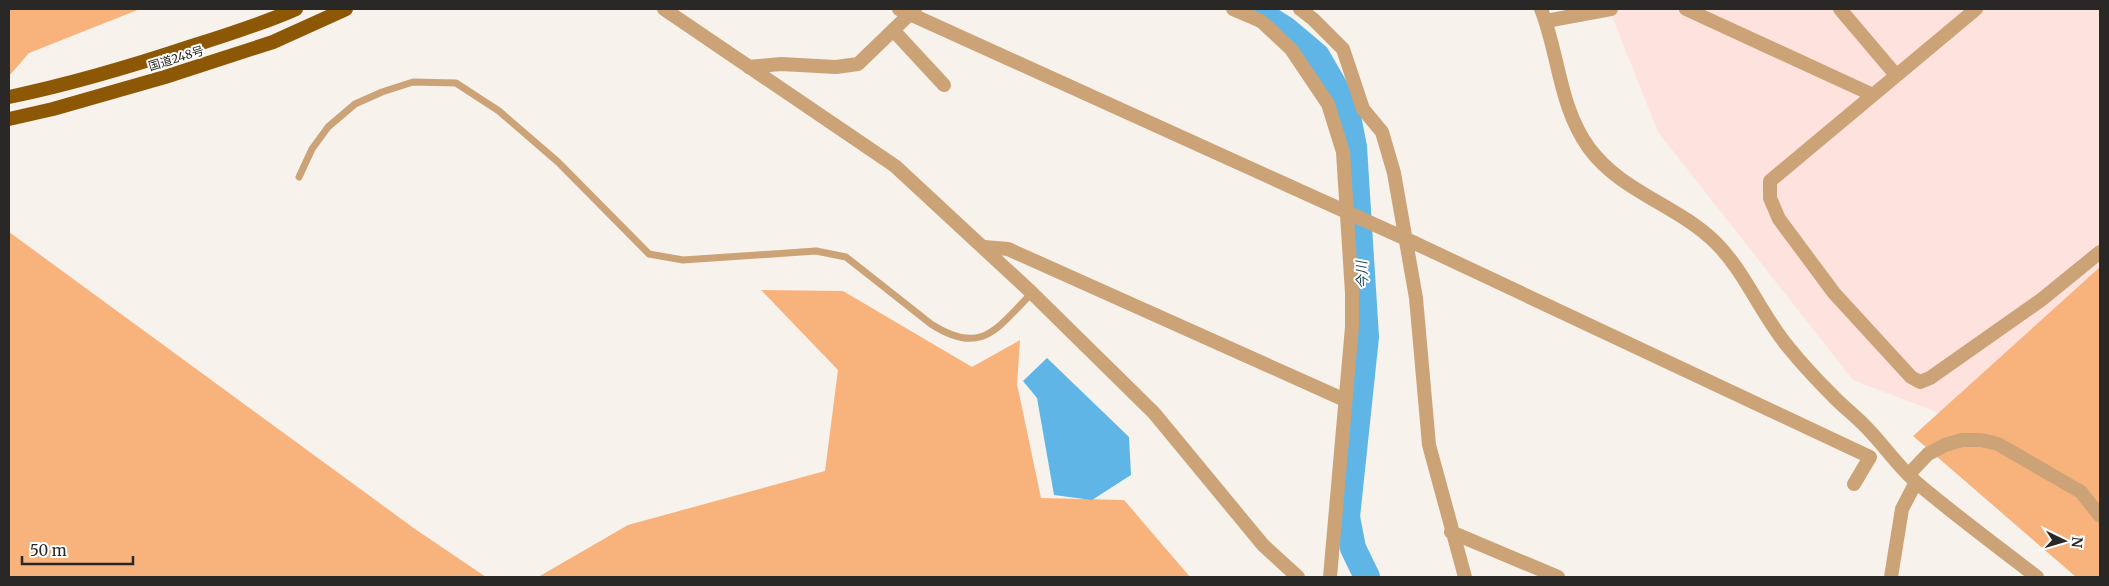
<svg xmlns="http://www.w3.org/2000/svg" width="2109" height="586" viewBox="0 0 2109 586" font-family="Merriweather,'Noto Sans JP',serif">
  <rect width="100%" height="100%" fill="#f8f2ed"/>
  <!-- industrial -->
  <path fill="#fde2dd" d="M1609,9H2100V294L1968,424L1853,380L1658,132Z"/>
  <!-- green -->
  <path fill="#f8b27b" d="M9,9H140L29,53L9,76Z
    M9,232L415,529L486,577H9Z
    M2100,267V577H2076L1913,436Z
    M761,290L843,291L972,367L1020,340L1017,384L1041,498L1124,500L1190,577H538L628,525L825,471L838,370Z"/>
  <!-- water -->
  <path fill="#5fb6e6" d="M1047,358L1129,437L1131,475L1092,500L1054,495L1037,398L1023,381Z"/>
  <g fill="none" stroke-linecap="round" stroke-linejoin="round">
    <!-- river -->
    <path stroke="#5fb6e6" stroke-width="26" d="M1253,9L1285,29L1317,56L1346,106L1354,147L1366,337L1347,517L1353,548L1367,577"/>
    <!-- service -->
    <path stroke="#cba377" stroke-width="7" d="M299,177L312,149L328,127L355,104L382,92L413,82L456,83L499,111L558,162L649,254L683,260L816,251L846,257L931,324C982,357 997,328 1032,293"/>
    <!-- minor -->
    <path stroke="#cba377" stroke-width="14" d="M899,9L1404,238L1870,457L1854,484
      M1233,9L1261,21L1291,49L1328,104L1343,152L1352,293V327L1330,577
      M1300,9L1313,19L1343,49L1363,109L1382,132L1394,173L1416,298L1429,445L1465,577
      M1541,9C1559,54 1559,107 1589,148C1621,192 1678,205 1716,243C1746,273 1761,315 1789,348C1802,364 1816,379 1831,394C1840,404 1852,413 1862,423C1882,442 1897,466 1917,483C1956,516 1997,546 2037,577
      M1686,9L1873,95
      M1840,9L1895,74
      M1976,9L1770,181V198L1779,219L1834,293L1911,377L1920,382L1930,378L2041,300L2100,252
      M1546,21L1611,9
      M893,30L944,85
      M749,67L781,64L836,67L858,64L915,9
      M984,247L1008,249L1345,400
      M1909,474L1928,454L1945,445L1962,440H1981L1998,444L2081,492L2100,516
      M1451,532L1558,577
      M1891,577L1902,509L1916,482"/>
    <!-- tertiary -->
    <path stroke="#cba377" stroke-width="14" d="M664,9L895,166L1032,293L1154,413L1263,545L1298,577"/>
    <!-- trunk -->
    <path stroke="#8c5806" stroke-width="14" d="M9,97C71,84 132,66 192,46C227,35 262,24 296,9
      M9,119L53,109L165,77L273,42L346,9"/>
  </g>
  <g text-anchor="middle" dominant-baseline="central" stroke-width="4" stroke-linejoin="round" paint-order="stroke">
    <!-- street labels -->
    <g font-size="12" fill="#2a2826" stroke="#fff">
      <text transform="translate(176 58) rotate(-17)">国道248号</text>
    </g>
    <!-- water labels -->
    <g font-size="14" font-style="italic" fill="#153b4f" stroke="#fff">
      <text transform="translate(1362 275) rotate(-93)">今川</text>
    </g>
  </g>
  <!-- border -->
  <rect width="2109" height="586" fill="none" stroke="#2a2826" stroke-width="20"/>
  <!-- north arrow -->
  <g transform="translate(2064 541) rotate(95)" stroke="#ffffff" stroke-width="4" paint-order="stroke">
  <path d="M0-4L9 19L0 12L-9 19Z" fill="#2a2826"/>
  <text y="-8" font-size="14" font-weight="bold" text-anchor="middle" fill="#2a2826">N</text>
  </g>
  <!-- scale -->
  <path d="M22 556v8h111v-8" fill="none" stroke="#2a2826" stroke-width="2.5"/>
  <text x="30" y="556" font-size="15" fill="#2a2826" stroke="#ffffff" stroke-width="4" paint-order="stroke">50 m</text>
</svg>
